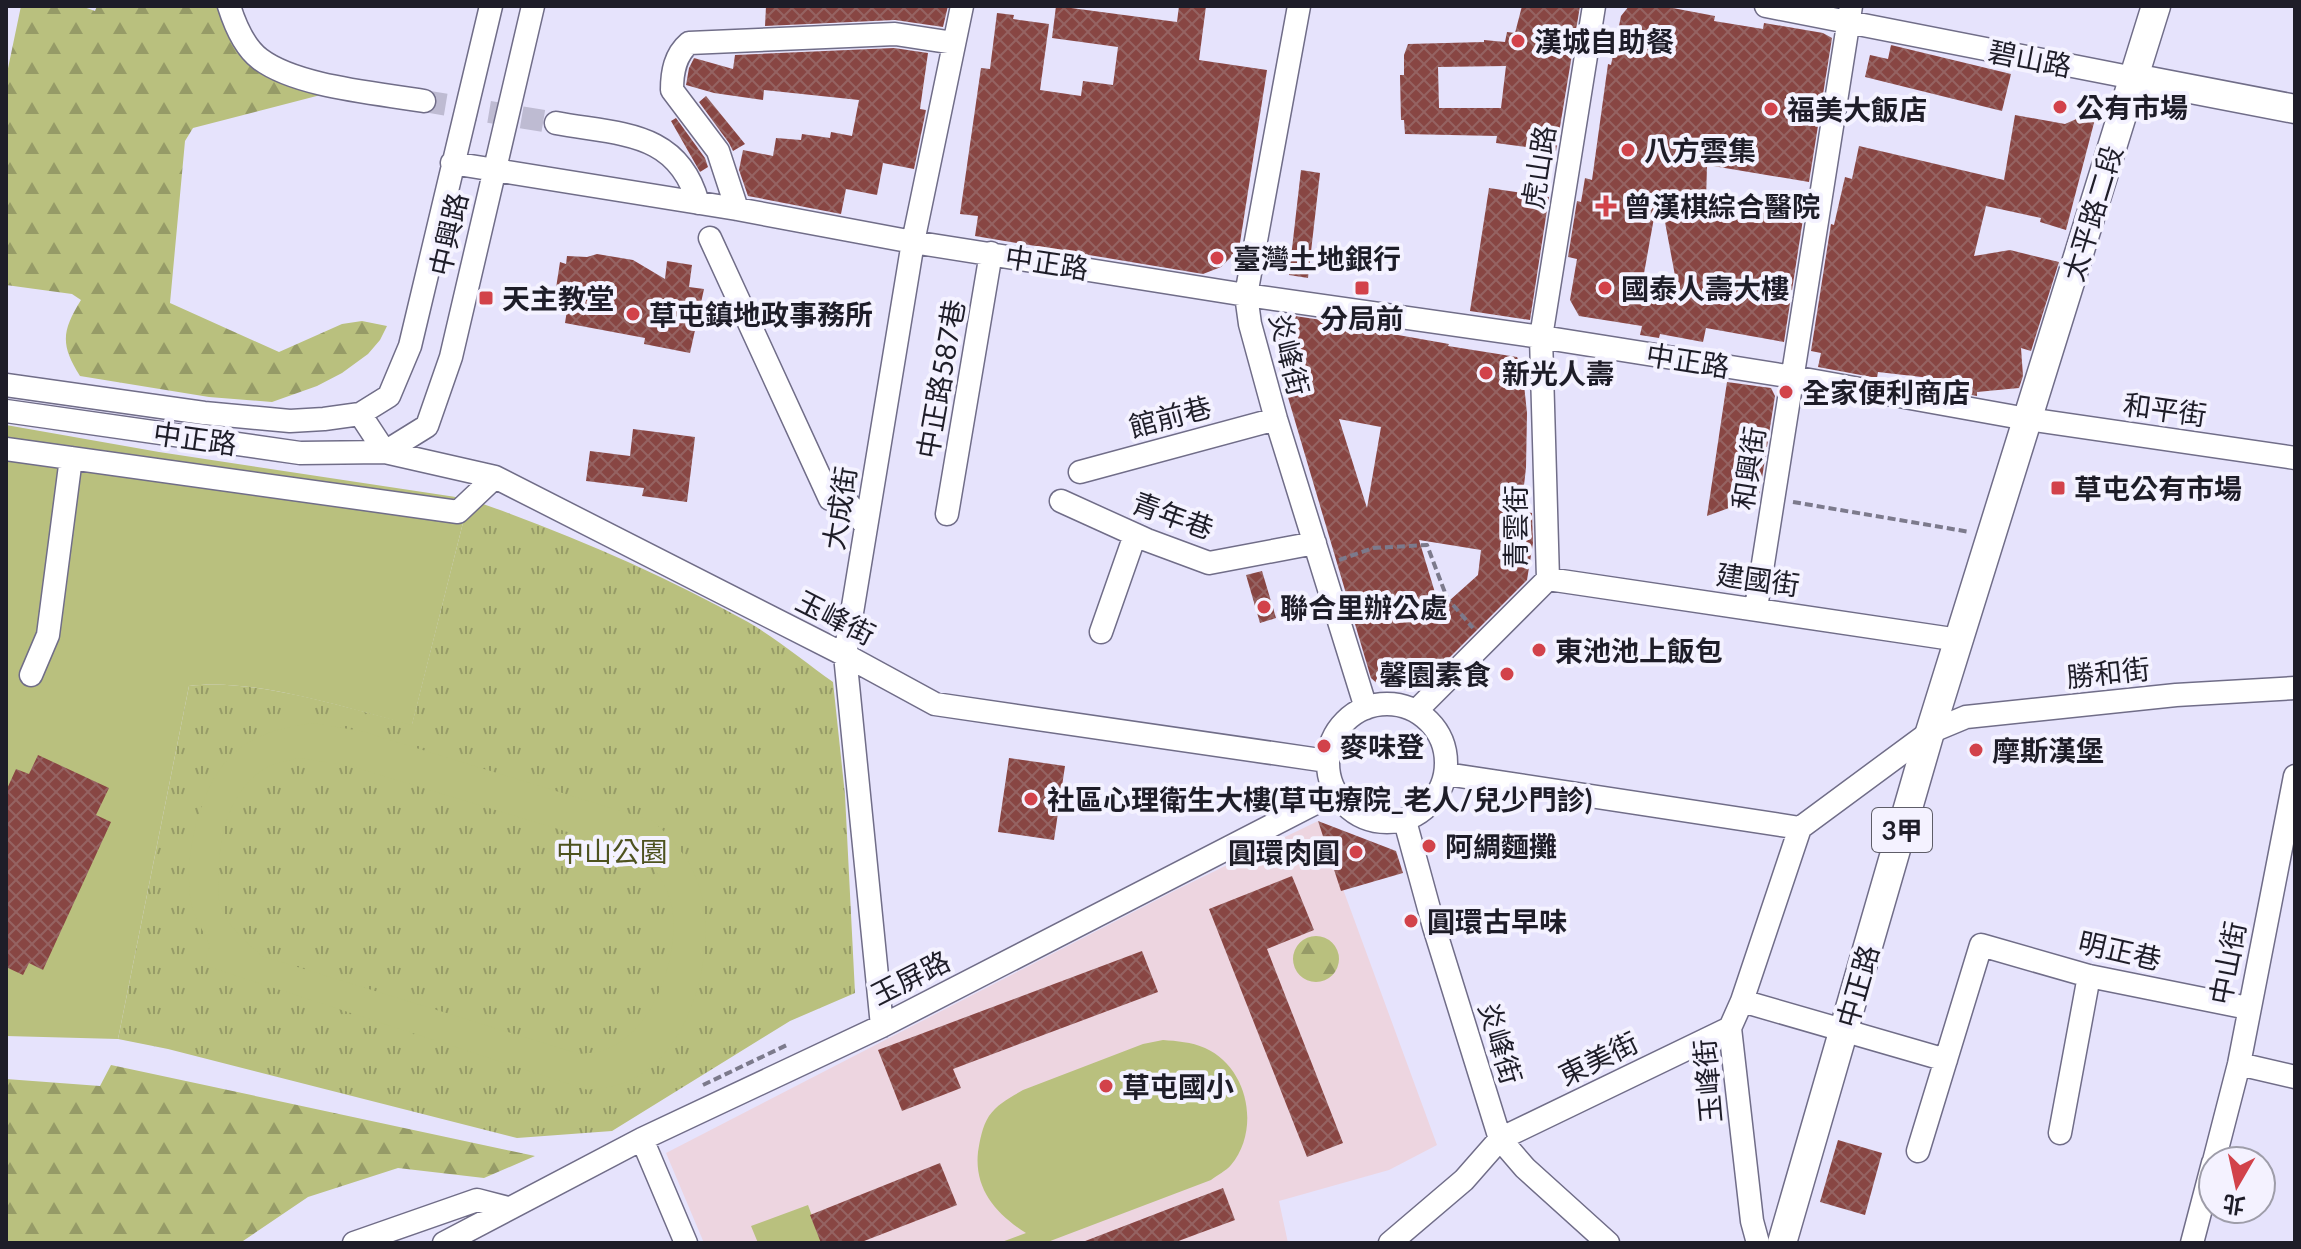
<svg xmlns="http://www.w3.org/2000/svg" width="2301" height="1249" viewBox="0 0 2301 1249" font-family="Lato,'Noto Sans TC',sans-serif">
  <defs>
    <pattern id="grass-tufts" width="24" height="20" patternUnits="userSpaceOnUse" patternTransform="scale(2)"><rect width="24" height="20" fill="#b9c07e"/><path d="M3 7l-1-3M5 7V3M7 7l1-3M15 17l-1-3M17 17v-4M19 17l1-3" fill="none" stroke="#969b67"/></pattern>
    <pattern id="forest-firs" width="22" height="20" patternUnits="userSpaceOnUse" patternTransform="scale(2)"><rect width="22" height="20" fill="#b9c07e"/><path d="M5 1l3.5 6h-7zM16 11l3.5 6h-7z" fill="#969b67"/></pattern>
    <pattern id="building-cross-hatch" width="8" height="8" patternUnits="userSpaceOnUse" patternTransform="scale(2)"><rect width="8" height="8" fill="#884643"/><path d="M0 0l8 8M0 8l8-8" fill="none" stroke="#956362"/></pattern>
  </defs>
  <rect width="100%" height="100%" fill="#e6e3fc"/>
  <!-- education -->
  <path fill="#edd5e0" d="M1318,821L1437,1145L1389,1170L1279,1201L1288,1243H704L666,1153L1178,889Z"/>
  <!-- grass -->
  <path fill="url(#grass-tufts)" d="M469,499C564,532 660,573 748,622C777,639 805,662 833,682L845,795L855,993L790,1021L612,1131L517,1138L168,1049L118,1039L189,686C253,677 349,709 412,724Z"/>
  <!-- forest -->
  <path fill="url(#forest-firs)" d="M21,6H81L95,11L97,6H235L252,48L336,91L193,128L185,141L170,303L279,352L342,324L362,321L387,326L380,340L368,354L342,373L317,386L272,402L209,397L80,376C60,344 62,331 81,300L72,294L6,285V78Z
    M1293 959a23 23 0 1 1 46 0a23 23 0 1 1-46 0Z
    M111,1065L535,1156L484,1178L398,1168L308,1197L240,1243H6V1079L100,1086Z"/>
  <!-- pitch -->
  <path fill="#b9c07e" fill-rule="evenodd" d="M6,425L159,452L469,499L412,725C349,709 252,677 189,686L118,1039L6,1036Z
    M313,723L361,731L653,821C670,836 689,858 697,880C721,943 693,1057 624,1083C613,1087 599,1088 588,1090L203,965L210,946C205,934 196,920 192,907C181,862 200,777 239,749C261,732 286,727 313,723ZM299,758L351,766L640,854C655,868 668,886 672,907C680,955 655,1032 604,1050C597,1053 587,1053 579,1054L262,956C246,942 227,926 220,904C218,899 219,891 219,885C217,845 226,793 264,769C273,763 288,761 299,758Z
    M1163,1040C1177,1041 1191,1042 1205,1048C1248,1067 1261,1129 1231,1165C1226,1171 1217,1175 1211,1180L1045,1243H999L1026,1233C996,1214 974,1189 978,1152C980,1140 982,1127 989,1116C997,1104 1011,1097 1023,1090L1143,1044Z
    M808,1205L822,1243H758L751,1226Z"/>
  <!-- building -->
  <path fill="url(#building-cross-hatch)" fill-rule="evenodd" d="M766,6H948L943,27L895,20L765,26Z
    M1056,6L1177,22L1179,6H1206L1199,60L1267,70L1239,249L1221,267L1203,274L975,236L978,216L960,214L981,68L990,69L997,13L1014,15L1013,19L1049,24L1040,90L1081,96L1083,81L1113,85L1118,47L1052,38Z
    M1522,6H1580L1556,151L1496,143L1497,136L1405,134L1404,120H1401L1400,75H1404V55L1408,44L1484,42V40L1505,42L1507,32L1515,33ZM1506,66L1501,108H1439L1438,67Z
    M1629,6H1662L1715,16L1714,21L1763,29L1764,23L1823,33L1832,38L1809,182L1707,165L1706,202L1803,219L1784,342L1706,328L1703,342L1660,334L1659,338L1640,335L1642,326L1579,316L1570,300L1577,259L1568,257L1577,201L1581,202L1585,178L1592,180L1608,64L1611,65L1621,16ZM1659,190L1679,297L1641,290Z
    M1891,45L2011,74L2002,111L1865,77L1870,55L1888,59Z
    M894,48L928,53L920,109L926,110L914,169L883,163L877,195L846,189L841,214L748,196L739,170L743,150L773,156L776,138L801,140L802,134L830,138L831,132L852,136L859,100L764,90L763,100L714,93L686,85L689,68L694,58L733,69L735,55Z
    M706,96L745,144L733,151L729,143L699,102Z
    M2015,115L2065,124L2081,117L2095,119L2066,230L2040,222L2041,218L1986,206L1974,256L2010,250L2059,262L2031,351L2021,348L2023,376L2019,388L1977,392V396L1938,389L1939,379L1878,372L1877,378L1818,367L1821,353L1811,351L1831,224L1834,225L1845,177L1852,179L1859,146L2004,180Z
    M676,118L705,158L708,167L700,172L671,121Z
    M1301,170L1320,173L1308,278L1289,275Z
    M1489,188L1549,197L1530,320L1470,311Z
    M597,254L633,260L665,279L667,261L692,265L689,287L704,289L690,353L644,344L645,338L565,323L568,304L554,301L560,262L566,264L567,256L587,257Z
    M1288,315L1362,326L1381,329V332L1449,344L1448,346L1517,357L1522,366L1527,413L1526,468L1521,511L1532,513L1533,543L1527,580L1446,661L1409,690L1380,686L1371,678L1279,367L1276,326L1281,317ZM1339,419L1381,427L1367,508ZM1419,540L1481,550L1478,575L1440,609Z
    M1727,382L1771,388L1775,396L1759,497L1707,516Z
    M633,429L695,437L687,502L642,496L644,488L586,481L590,451L630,456Z
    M1262,571L1276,618L1260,623L1246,575Z
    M38,755L109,788L96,815L111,822L43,970L29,963L23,975L6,967V791L16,769L29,774Z
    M1009,758L1065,766L1054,840L998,832Z
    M1318,821L1396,851L1403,873L1341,891Z
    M1292,876L1314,930L1267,949L1343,1143L1307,1157L1209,909Z
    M1142,951L1158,992L953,1069L961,1088L902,1111L878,1050Z
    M1838,1140L1882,1153L1865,1215L1820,1202Z
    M940,1163L957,1205L859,1243H821L810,1215Z
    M1223,1188L1235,1220L1173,1243H1080Z"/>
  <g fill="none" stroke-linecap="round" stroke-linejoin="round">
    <!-- minor-tunnel -->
    <path stroke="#bebbd2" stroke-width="22" stroke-dasharray="22 11" stroke-linecap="butt" d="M424,101L556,123"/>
    <defs>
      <path id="minor" d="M229,6C235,25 244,47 260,59C297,87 378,93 424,101
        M1299,6L1246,295L1250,324L1276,419L1366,708
        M1766,6L2134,78
        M556,123C619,135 678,130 698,203
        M452,163L737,209L913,242L1246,295L1541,337L1793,377L2027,419L2295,458
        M737,209L718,151L672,90C672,72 675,55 689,43L895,34L954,43
        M710,238L830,499L848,503L866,526
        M6,385L204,413L290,421L324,419L360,414L389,396L410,346L491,6
        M6,411L300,453L385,452L427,426L451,357L533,6
        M360,414L385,452L495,477L845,655L935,704L1327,761
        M6,449L458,512L495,477
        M1080,472L1276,419
        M1061,501L1147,540L1209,563L1315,543
        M947,514L991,253
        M1548,579L1959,640
        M1756,608L1851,6
        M1101,632L1135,535
        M31,675L48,635L71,458
        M1328 763a59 59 0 1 1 118 0a59 59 0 1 1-118 0Z
        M1416,711L1548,579L1541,337L1594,6
        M1446,774L1800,828L1930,732L1966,717L2176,695L2295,688
        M1405,821L1434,927L1500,1139L1525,1168L1608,1243
        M1742,1001L1946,1060
        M882,1026L845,655L913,242L962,6
        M2239,1064L2295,1077
        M2060,1133L2089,976
        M642,1139L686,1243
        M1918,1151L1981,945L2089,976L2248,1008
        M2214,1161L2239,1064L2295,776
        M354,1243L477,1200L508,1208
        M444,1243L642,1139L882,1026L1335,793
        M1390,1243L1464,1180L1500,1139L1730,1028
        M1758,1243L1752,1221L1730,1028L1742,1001L1800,828
        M2192,1243L2213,1163"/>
      <path id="major" d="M2134,78L2295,109
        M1782,1243L1930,732L2156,6"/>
    </defs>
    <!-- minor casing -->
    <use href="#minor" stroke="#706d88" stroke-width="25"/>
    <!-- major casing -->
    <use href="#major" stroke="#706d88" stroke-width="31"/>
    <!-- path -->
    <path stroke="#7c7a8c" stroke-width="4" stroke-dasharray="8 4" stroke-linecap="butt" d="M1793,502L1970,532
      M1339,560L1373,548L1427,545L1447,598L1473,628
      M703,1085L789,1044"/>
    <!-- minor -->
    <use href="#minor" stroke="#fff" stroke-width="22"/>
    <!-- major -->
    <use href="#major" stroke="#fff" stroke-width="28"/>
  </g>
  <!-- markers -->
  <g fill="#d2424a" stroke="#f4f2ff" stroke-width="3">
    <circle cx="1518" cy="41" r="8"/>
    <circle cx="2060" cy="107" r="8"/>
    <circle cx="1771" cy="109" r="8"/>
    <circle cx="1628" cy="150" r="8"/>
    <path d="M1602 194h8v8h8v8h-8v8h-8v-8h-8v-8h8z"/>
    <circle cx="1217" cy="258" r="8"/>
    <rect x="1354" y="280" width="16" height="16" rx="4"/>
    <circle cx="1605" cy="288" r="8"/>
    <rect x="478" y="290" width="16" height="16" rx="4"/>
    <circle cx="633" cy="314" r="8"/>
    <circle cx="1486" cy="373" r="8"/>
    <circle cx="1786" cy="392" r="8"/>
    <rect x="2050" y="480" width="16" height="16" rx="4"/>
    <circle cx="1264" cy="607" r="8"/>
    <circle cx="1539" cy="650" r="8"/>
    <circle cx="1507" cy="674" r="8"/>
    <circle cx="1324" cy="746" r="8"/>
    <circle cx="1976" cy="750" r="8"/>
    <circle cx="1031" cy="799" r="8"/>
    <circle cx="1429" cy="846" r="8"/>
    <circle cx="1356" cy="852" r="8"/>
    <circle cx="1411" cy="921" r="8"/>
    <circle cx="1106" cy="1086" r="8"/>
  </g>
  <g text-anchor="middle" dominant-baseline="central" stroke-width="8" stroke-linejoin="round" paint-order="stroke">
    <!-- shield labels -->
    <rect fill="#f4f2ff" stroke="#5e5d68" stroke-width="2" x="1872" y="808" width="60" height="44" rx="6"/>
    <g font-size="26" font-weight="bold" fill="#1e1d28">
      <text x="1902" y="830">3甲</text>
    </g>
    <!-- poi labels -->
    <g font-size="28" font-weight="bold" fill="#1e1d28" stroke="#f4f2ff" text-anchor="start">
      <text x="1534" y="41">漢城自助餐</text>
      <text x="2076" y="107">公有市場</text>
      <text x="1787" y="109">福美大飯店</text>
      <text x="1644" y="150">八方雲集</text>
      <text x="1624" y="206">曾漢棋綜合醫院</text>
      <text x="1233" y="258">臺灣土地銀行</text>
      <text x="1621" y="288">國泰人壽大樓</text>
      <text x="502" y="298">天主教堂</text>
      <text x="649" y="314">草屯鎮地政事務所</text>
      <text x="1362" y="318" text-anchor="middle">分局前</text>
      <text x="1502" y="373">新光人壽</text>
      <text x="1802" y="392">全家便利商店</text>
      <text x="2074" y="488">草屯公有市場</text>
      <text x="1280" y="607">聯合里辦公處</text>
      <text x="1555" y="650">東池池上飯包</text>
      <text x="1491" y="674" text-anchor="end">馨園素食</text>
      <text x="1340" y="746">麥味登</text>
      <text x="1992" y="750">摩斯漢堡</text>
      <text x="1047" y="799">社區心理衛生大樓(草屯療院_老人/兒少門診)</text>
      <text x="1445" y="846">阿綢麵攤</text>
      <text x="1340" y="852" text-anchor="end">圓環肉圓</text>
      <text x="1427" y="921">圓環古早味</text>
      <text x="1122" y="1086">草屯國小</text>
    </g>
    <!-- street labels -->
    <g font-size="28" fill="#1e1d28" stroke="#f4f2ff">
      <text transform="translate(2030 58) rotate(11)">碧山路</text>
      <text transform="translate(1538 167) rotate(-81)">虎山路</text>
      <text transform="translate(2092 213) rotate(-73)">太平路二段</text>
      <text transform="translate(448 234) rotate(-77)">中興路</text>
      <text transform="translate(1047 262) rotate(9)">中正路</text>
      <text transform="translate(1290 354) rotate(76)">炎峰街</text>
      <text transform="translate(1688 360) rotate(9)">中正路</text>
      <text transform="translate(940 379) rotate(-80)">中正路587巷</text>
      <text transform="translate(2165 409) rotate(8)">和平街</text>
      <text transform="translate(1170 416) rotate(-15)">館前巷</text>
      <text transform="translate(195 438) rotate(8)">中正路</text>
      <text transform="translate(1748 468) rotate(-81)">和興街</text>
      <text transform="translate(839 508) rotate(-81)">大成街</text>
      <text transform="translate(1173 515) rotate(20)">青年巷</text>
      <text transform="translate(1515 527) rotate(-90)">青雲街</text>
      <text transform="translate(1758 579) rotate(8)">建國街</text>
      <text transform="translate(836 617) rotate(27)">玉峰街</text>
      <text transform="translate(2108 672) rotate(-6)">勝和街</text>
      <text transform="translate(2120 950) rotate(13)">明正巷</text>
      <text transform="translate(2227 963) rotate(-79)">中山街</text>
      <text transform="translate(910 977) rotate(-27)">玉屏路</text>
      <text transform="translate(1857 986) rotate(-74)">中正路</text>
      <text transform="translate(1501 1043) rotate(73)">炎峰街</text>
      <text transform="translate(1598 1058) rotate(-26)">東美街</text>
      <text transform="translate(1707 1081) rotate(-95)">玉峰街</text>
    </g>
    <!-- park labels -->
    <g font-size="28" fill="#4d521f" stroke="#f4f2ff">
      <text x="612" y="851">中山公園</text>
    </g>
  </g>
  <!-- border -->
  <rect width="2301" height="1249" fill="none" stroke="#1e1d28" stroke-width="16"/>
  <!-- north arrow -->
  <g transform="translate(2237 1185) rotate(189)"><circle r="38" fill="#f4f2ff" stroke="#9e9da9" stroke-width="2"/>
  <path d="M0-6L14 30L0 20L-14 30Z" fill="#d2424a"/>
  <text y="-12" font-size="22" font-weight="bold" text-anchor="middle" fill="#1e1d28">北</text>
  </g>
</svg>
